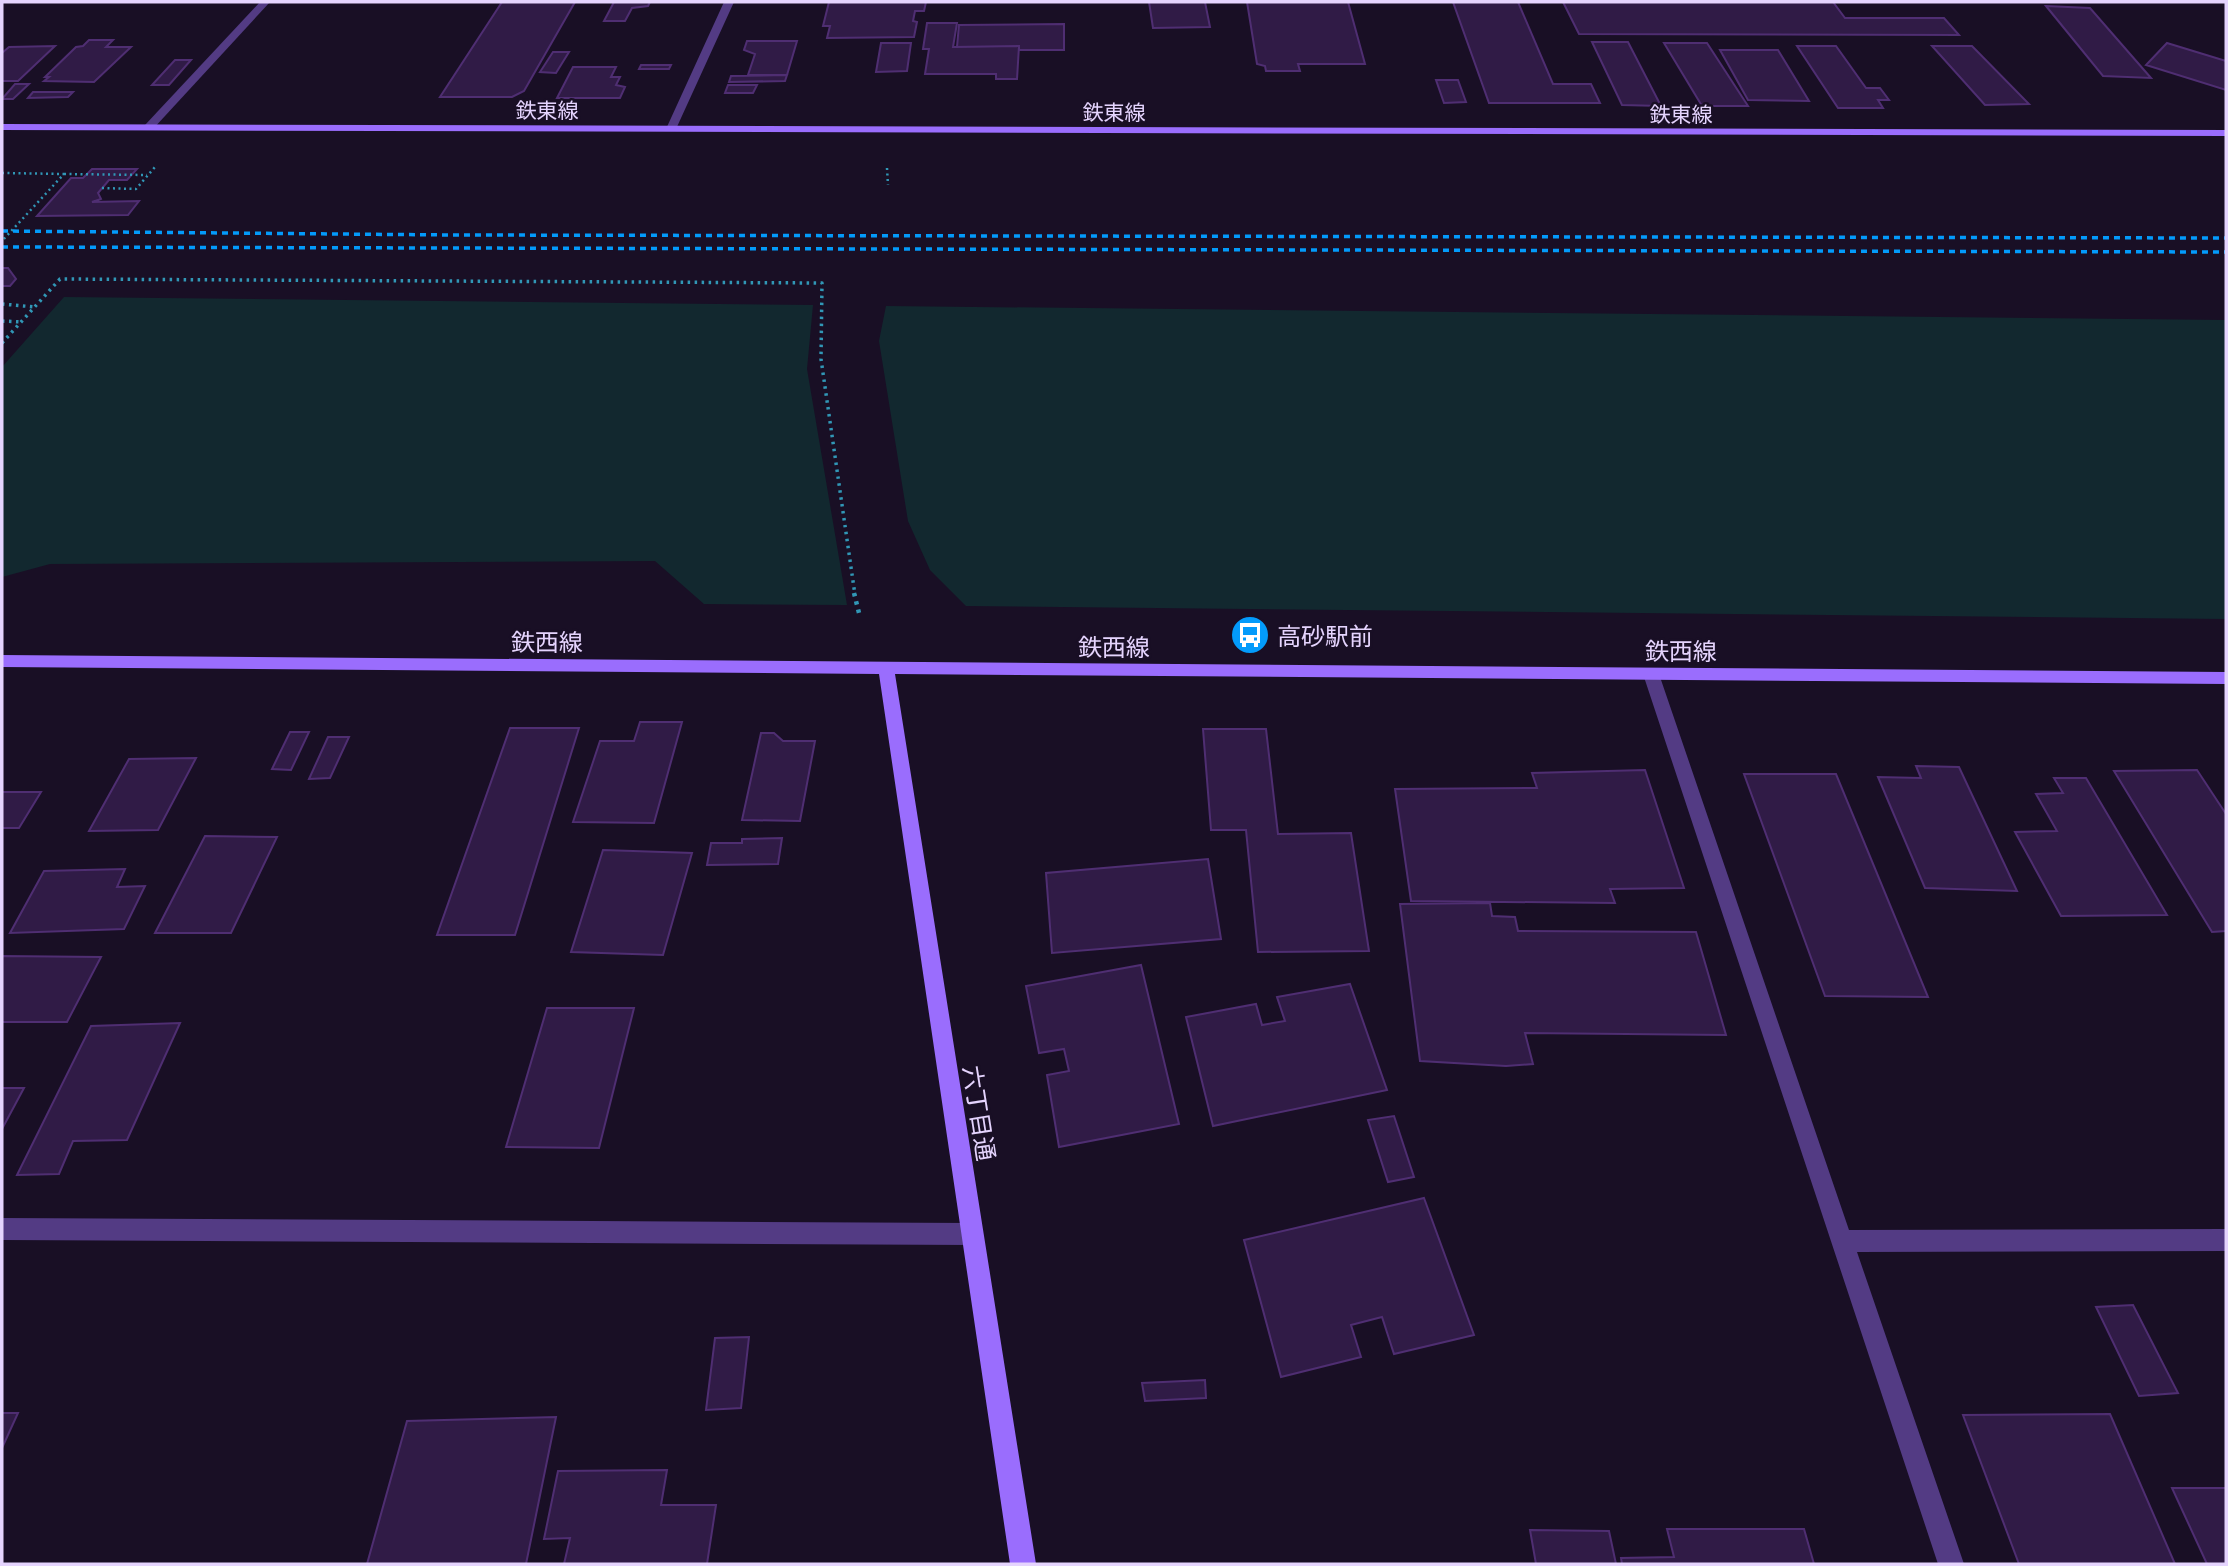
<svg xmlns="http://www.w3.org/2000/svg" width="2228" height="1566" viewBox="0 0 2228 1566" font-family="Lato,'Noto Sans JP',sans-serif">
  <rect width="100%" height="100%" fill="#190f25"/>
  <!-- green -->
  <path fill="#12282f" d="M64,297L813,305L807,369L847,605L704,604L655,561L50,564L2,577V367Z
    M886,306L2226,320V619L966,606L930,570L908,521L879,341Z"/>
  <!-- building -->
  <path fill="#301b46" stroke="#4f2e72" stroke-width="2" d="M502,2H575L524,91L512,97H440Z
    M614,2H650L648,6L632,8L625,21H604Z
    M829,2H926L924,11H915L913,21L917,22L914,37L827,38L830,26H823Z
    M1149,2H1205L1210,27L1153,28Z
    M1247,2H1348L1365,64H1298L1300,71H1266L1265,66L1257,64Z
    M1453,2H1518L1553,84H1591L1600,103H1489Z
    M1563,2H1833L1845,18H1944L1959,35L1579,34Z
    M2046,6L2090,8L2151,78L2103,76Z
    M927,23H957L953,47L1019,46L1017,79H996V74H925L929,49H923Z
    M1064,24V50H1019V46L957,47L959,25Z
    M89,40H113L106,47H131L94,82L44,81L49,77H45L76,47L83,46Z
    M747,41H797L787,75H748L755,54L744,50Z
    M1592,42H1628L1661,106L1622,105Z
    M881,43H911L907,71L876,72Z
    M1664,43H1707L1748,106H1702Z
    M2167,43L2226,61V90L2146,65Z
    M55,46L18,81H2V53L9,47Z
    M1797,46H1836L1866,88H1880L1889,100H1878L1883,108H1838Z
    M1932,46H1972L2029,104L1985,105Z
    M1720,50H1778L1809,101L1748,100Z
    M553,52H569L556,73L540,72Z
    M175,60H191L169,85H152Z
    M641,65H671L669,69H639Z
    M573,67H616L611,77H620L616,85L625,87L620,98H557Z
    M787,75L785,81L729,82L731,76Z
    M1436,80H1458L1466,102L1444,103Z
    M15,84H29L13,99H2Z
    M728,85H757L753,93H725Z
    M33,92H73L68,97L28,98Z
    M92,169H137L127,180H109L98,193L101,199L92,202L139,201L128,215L37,216L71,178H83Z
    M2,268H8L16,279L10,286H2Z
    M640,722H682L654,823L573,822L600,741H634Z
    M510,728H579L515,935H437Z
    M1203,729H1266L1278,834L1351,833L1369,951L1258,952L1246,830H1211Z
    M290,732H309L291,770L272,769Z
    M761,733H774L783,741H815L800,821L742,820Z
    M328,737H349L330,778L309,779Z
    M196,758L158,830L89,831L129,759Z
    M1916,766L1959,767L2017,891L1925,888L1878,777L1921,778Z
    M1645,770L1684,888L1610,889L1615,903L1411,901L1395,789L1537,788L1532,773Z
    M2197,770L2226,814V931L2212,932L2114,771Z
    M1744,774H1836L1928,997L1825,996Z
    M2054,778H2086L2167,915L2061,916L2015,832L2057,831L2036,794L2063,793Z
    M2,792H41L19,828H2Z
    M205,836L277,837L231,933H155Z
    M782,838L778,864L707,865L711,843H742V839Z
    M603,850L692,853L663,955L571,952Z
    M1208,859L1221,939L1052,953L1046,873Z
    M125,869L117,887L145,886L124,929L10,933L44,871Z
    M1490,903L1492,916L1515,917L1518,931L1696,932L1726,1035L1525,1033L1533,1064L1506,1066L1420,1061L1400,904Z
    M2,956L101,957L67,1022H2Z
    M1141,965L1179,1124L1059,1147L1047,1075L1069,1071L1064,1049L1039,1053L1026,986Z
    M1350,984L1387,1090L1213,1126L1186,1017L1256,1004L1262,1025L1285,1021L1277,997Z
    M547,1008H634L599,1148L506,1147Z
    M180,1023L127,1140L73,1141L59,1174L17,1175L91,1026Z
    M2,1088H24L2,1129Z
    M1394,1116L1414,1177L1388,1182L1368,1120Z
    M1424,1198L1474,1335L1394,1354L1382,1317L1351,1325L1361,1357L1281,1377L1244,1240Z
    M2133,1305L2178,1393L2139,1396L2096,1307Z
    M749,1337L741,1408L706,1410L715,1338Z
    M1205,1380L1206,1398L1145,1401L1142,1383Z
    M2,1413H18L2,1448Z
    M2110,1414L2175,1564H2019L1963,1415Z
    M556,1417L526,1564H367L407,1421Z
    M667,1470L661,1505H716L707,1564H564L570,1538L544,1539L558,1471Z
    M2172,1488H2226V1564H2207Z
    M1667,1529H1804L1814,1564H1622L1621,1558L1674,1557Z
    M1530,1530L1609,1531L1616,1564H1536Z"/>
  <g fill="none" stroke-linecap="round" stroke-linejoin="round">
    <!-- path-far2 -->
    <path stroke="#3197b6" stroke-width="2.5" stroke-dasharray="2 3.5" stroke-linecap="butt" d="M887,168L888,185
      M2,173L64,174L2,241
      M64,174L147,175
      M102,188L136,189L155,167"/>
    <!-- path-far1 -->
    <path stroke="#3197b6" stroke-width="3.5" stroke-dasharray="2.5 4.5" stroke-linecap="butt" d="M2,304L35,307
      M2,321L21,322
      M2,343L60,279L822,283L821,359L855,595"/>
    <!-- path -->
    <path stroke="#3197b6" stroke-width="4.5" stroke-dasharray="3.5 5" stroke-linecap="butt" d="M854,593L860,617"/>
    <!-- lane -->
    <path fill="#533b84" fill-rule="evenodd" d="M260,2H270L153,129H145V125Z"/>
    <!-- street -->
    <path fill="#533b84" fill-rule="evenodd" d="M724,2H734L676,129L667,131L666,129Z
      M1651,668L1659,674L1849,1230L2226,1229V1251L1857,1252L1964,1564H1938L1643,674Z
      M2,1218L972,1223L980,1226L983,1234L980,1242L972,1245L2,1240Z"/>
    <!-- secondary -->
    <path fill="#9a6dfd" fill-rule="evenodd" d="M2,124L2226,130V136L2,130Z
      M2,655L2226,672V684L895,674L1036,1564H1010L879,674L2,667Z"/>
    <!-- rail -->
    <path stroke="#039bfb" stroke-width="3.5" stroke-dasharray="6 5" stroke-linecap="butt" d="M2,231L452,235L2226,238
      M2,247L2226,252"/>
  </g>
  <!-- icons -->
  <defs>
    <symbol id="bus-disc" viewBox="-11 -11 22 22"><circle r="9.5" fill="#039bfb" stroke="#190f25"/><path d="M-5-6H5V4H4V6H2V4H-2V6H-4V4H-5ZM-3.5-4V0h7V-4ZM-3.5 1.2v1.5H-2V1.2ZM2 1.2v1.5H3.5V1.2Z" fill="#fff"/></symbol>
  </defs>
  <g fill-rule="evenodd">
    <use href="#bus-disc" x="1228" y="613" width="44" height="44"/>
  </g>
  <g text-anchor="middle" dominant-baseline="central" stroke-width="5" stroke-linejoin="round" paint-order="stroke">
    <!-- far-street labels -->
    <g font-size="21" fill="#e5d4fe" stroke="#190f25">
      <text x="547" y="109">鉄東線</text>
      <text x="1114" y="111">鉄東線</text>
      <text x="1681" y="113">鉄東線</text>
    </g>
    <!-- poi labels -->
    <g font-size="24" fill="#e5d4fe" stroke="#190f25" text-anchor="start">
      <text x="1277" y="635">高砂駅前</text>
    </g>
    <!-- street labels -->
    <g font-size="24" fill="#e5d4fe" stroke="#190f25">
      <text x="547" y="641">鉄西線</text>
      <text x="1114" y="646">鉄西線</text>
      <text x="1681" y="650">鉄西線</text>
      <text transform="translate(980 1113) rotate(81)">六丁目通</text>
    </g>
  </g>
  <!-- border -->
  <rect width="2228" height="1566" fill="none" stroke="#e5d4fe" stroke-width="7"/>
</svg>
